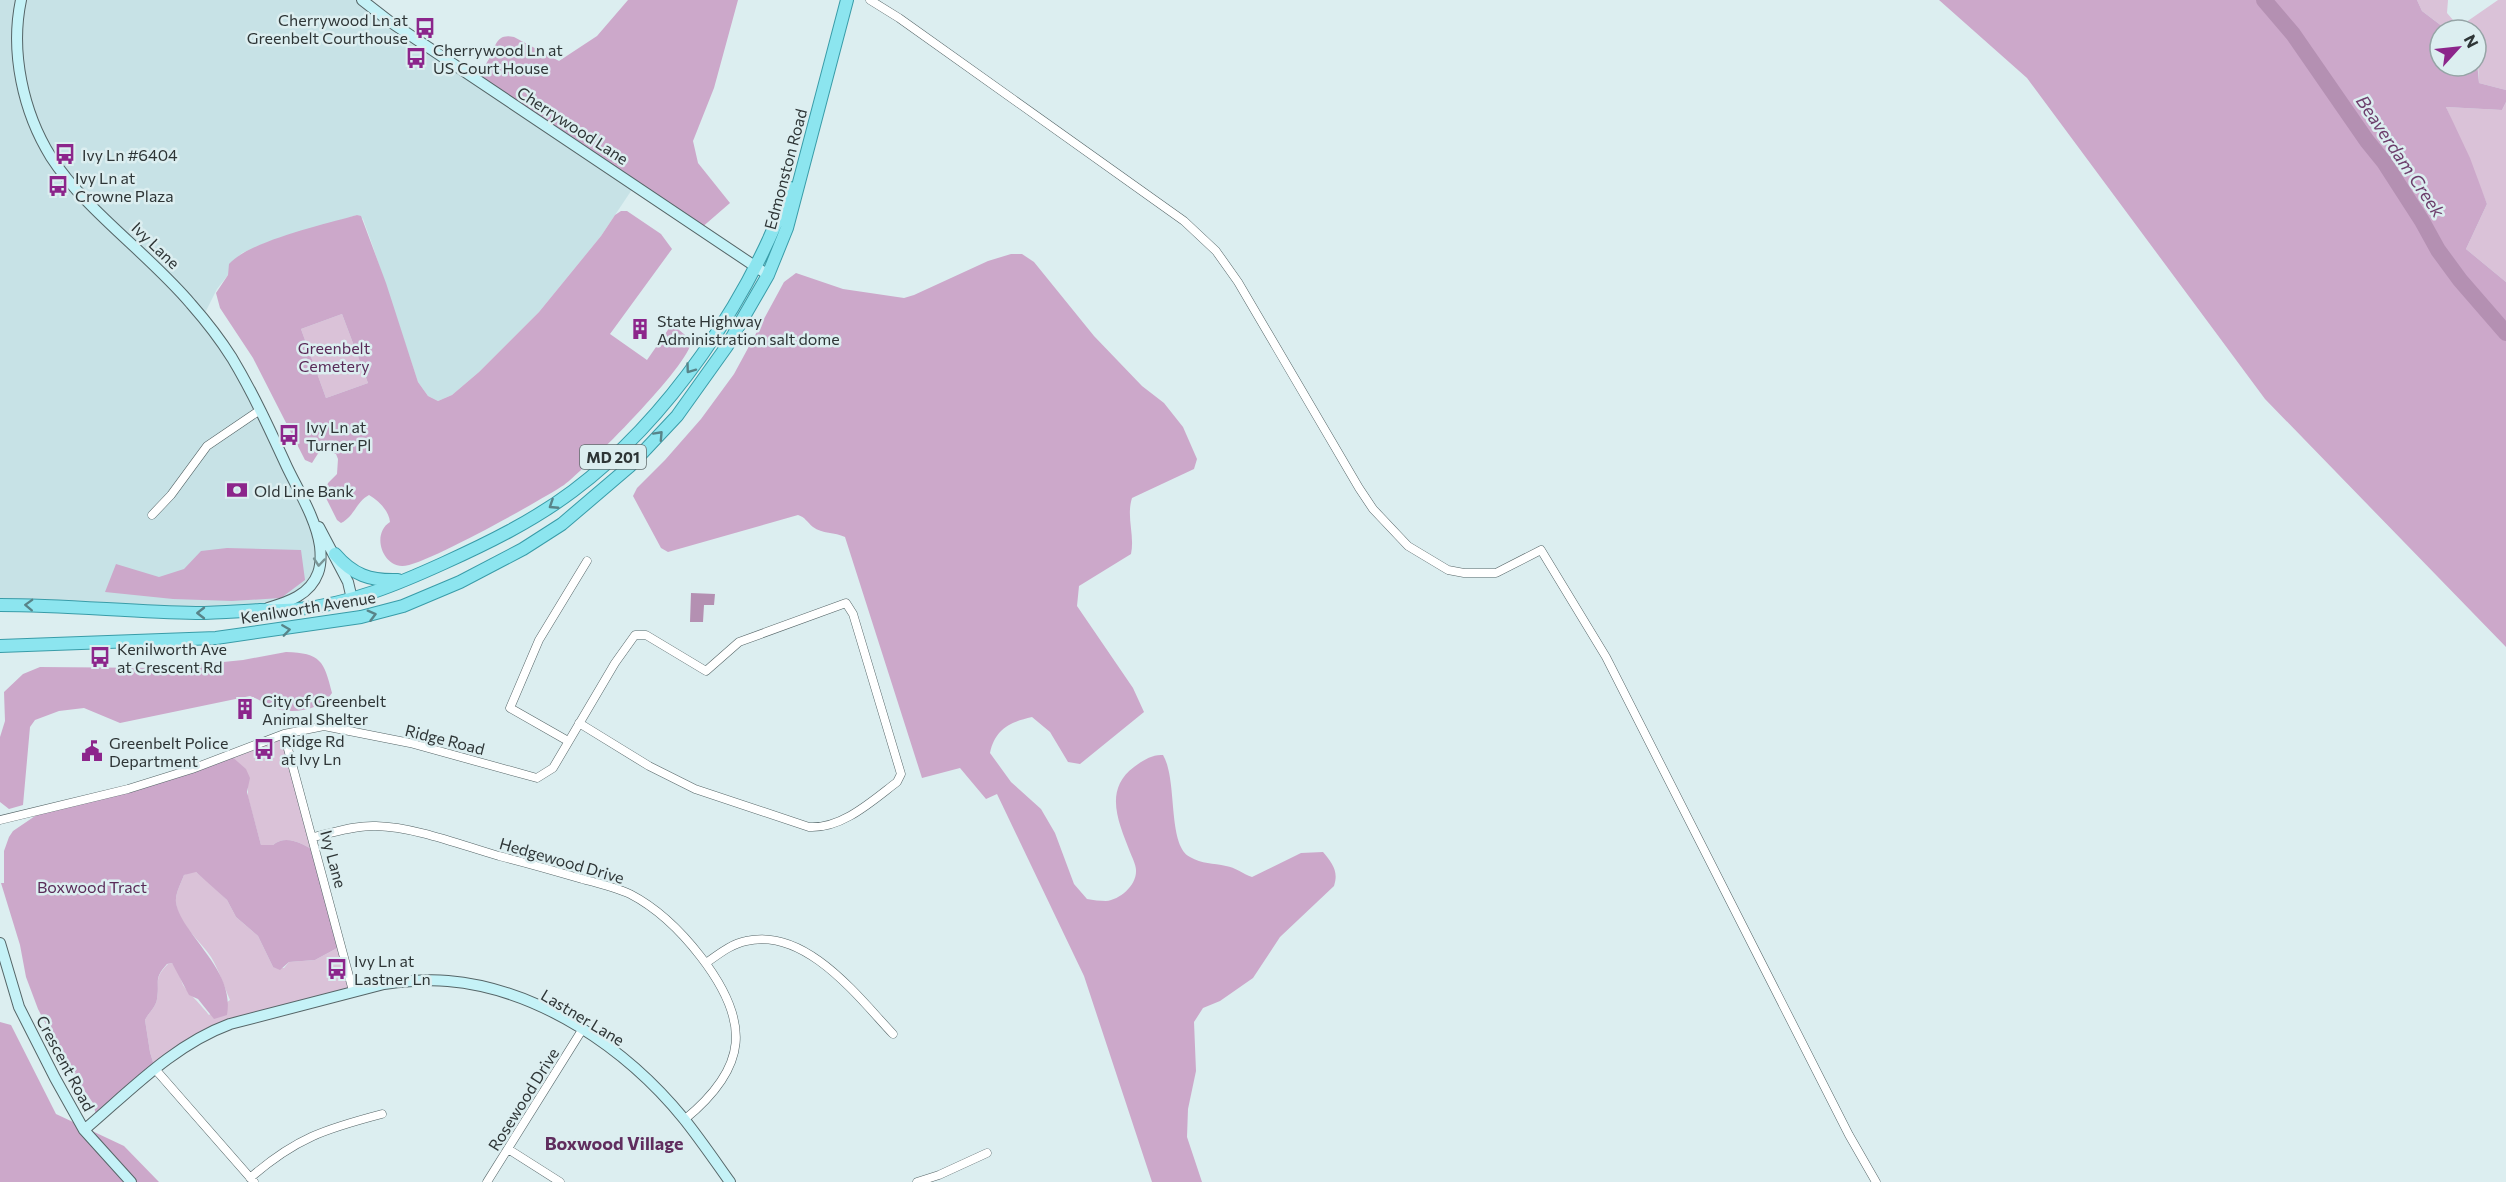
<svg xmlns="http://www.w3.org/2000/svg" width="2506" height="1182" viewBox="0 0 2506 1182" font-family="Commissioner,sans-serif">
  <rect width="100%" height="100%" fill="#dceef0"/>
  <!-- built -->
  <path fill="#c7e2e6" d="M0,0H362L635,185L601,236L539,312L479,372L452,395L438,401L428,396L418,382L372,244L363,219L357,215L263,244L242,253L230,264L228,275L217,289L203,317L249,387L320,547L311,586L259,610L110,608L0,598Z"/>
  <!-- green -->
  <path fill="#dac2d8" d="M2417,0H2448L2447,13L2459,27L2498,0H2506V90L2479,83L2476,30H2447L2422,11Z
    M2506,102V282L2466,249L2487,204L2446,107L2502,110Z
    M342,314L368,383L326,398L301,329Z
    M284,734L317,852C305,845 286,833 273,845H261L248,797V788L230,755Z
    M191,872H196L207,881L227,900L236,917L258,936L273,967L284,968L289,962L315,960L341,946L353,991L230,1024L155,1069L150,1052L145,1020C149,1012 156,1007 157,999C160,981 153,979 168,964L172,963C178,970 180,977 183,985C186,990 203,1007 209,1015L230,1000C224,986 219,970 211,957C200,940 177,923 176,902C175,894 181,883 184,875Z"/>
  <!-- forest -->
  <path fill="#cca8ca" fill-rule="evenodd" d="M628,0H738L714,88L693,141L698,163L730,203L700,229L476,79C480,72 485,66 489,59C496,46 496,33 514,37L559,61L597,36Z
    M1939,0H2417L2422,11L2447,30H2440V66H2476V52L2479,83L2506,90V102L2502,110L2446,107L2470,158L2487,204L2466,249L2506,282V647L2265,399L2027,78Z
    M621,211H627L661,234L672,249L610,334L647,360L672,324L691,340C695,360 585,469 564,485C543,499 422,567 402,566C381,565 372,533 390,522C389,511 379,501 369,495C356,502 354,517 341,523L337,520L324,494L328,483L337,474L338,459L336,454L325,449L319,452L312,463L305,460L253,358L220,308L216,293L228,275L229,264C249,241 326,224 357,215L361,216L386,283L418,382L428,396L438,401L452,395L479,372L539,312L601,236L615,215ZM342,314L368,383L326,398L301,329Z
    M1011,254H1022L1034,262L1094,336L1142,386L1164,403L1183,427L1197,459L1194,469L1132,498C1126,517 1135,535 1131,554L1079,586L1077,606L1133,688L1144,712L1080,764L1068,762L1050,732L1032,717C1010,722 995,729 990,753L1011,782L1041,809L1055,833L1074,884L1087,899C1093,900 1100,901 1106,901C1120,900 1137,885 1136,870C1136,865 1132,857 1130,852C1119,823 1103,790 1134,767C1142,761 1152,754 1163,755C1178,780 1167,845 1190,857C1202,864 1213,863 1226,866C1235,867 1243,874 1252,877L1301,853L1323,852C1332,863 1339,871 1334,886L1280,937L1253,978L1220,1001L1203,1008L1194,1022L1196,1071L1188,1109L1187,1137L1202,1182H1152L1084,976L997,794L986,799L960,768L922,778L845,537C835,532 822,534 813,527C807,522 805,517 798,515L668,552L661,548L633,496L637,488L665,460L701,419L734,374L784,282L796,273L843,289L904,298L914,295L988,261Z
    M227,548L301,550L305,580L281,598L232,601L173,599L105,592L116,564L159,577L184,569L201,551Z
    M286,652C321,653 324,661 332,693C321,711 290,715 271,707C264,703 259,699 250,696L120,723L84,708L59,711L35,720L30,727L23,805L9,809L0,802V737L5,721L4,692L23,674L40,667L164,668L243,660Z
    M230,755L246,769L250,778L247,792L261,845H273C286,833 305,845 317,852L341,946L315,960L289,962L280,970L273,967L258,936L236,917L227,900L196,872L184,875C181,883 175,894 176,902C177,911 183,921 188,928C206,955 233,980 227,1015L214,1019L198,999L189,995L172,963L167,964C153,979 160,981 157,999C156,1007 149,1012 145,1020L150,1052L155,1069L97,1119L93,1103L68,1067L38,1009L26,977L20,945L1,883H4V851L9,837L13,831L41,812Z
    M0,1022L11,1025L56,1114L124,1146L159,1182H0Z"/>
  <!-- water -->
  <path fill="#b490b2" d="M691,593L715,594L714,605H704L703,622H690Z"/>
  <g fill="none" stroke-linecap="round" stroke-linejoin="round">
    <!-- river -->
    <path stroke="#b490b2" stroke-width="16" d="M2264,0L2293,34L2367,141L2384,162L2422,221L2438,250L2460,280L2506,333"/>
    <defs>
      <path id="street" d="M870,0L899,18L1184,221L1216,251L1238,282L1359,488L1373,509L1408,546L1448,570L1464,573H1496L1541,550L1606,657L1849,1135L1876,1182
        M152,515L171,495L207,446L260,410
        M284,734L353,991
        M568,741L510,708L539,640L587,561
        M0,820L128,789L192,769L284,734L324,726L410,743L537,778L553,768L615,663L635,635H646L706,671L739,642L846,603L853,614L901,774L897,782C872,801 842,829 809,827L695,789L649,766L579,723
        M313,837C333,833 355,825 376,826C415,827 461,845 499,856C527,863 555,871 582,879C598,883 615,887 630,894C659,909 681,931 701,957C751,1022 749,1067 684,1120
        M706,963C719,954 731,944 746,941C806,927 858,997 893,1034
        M155,1069L254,1182
        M508,1149L560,1182
        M250,1178C296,1138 325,1129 382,1114
        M487,1182L582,1030
        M917,1182L939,1175L987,1153"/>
      <path id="secondary" d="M21,0C10,52 23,112 51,157C85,210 149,254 191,304C206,321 220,339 232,358C253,393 270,430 287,467C299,492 316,519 320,546C321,555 321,565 318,573C310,595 288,602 268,608
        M362,0L389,21L768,275
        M319,527L348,582L352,599
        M0,943L19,1007L55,1078L84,1130L131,1182
        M84,1130C130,1091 173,1045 230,1024L384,984C406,981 427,979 448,981C540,989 627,1049 684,1119C700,1139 715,1161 730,1182"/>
      <path id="primary" d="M335,554C353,575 370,581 398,580
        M0,605C66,605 131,612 196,613C218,613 239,611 260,610C273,610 286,611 299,609C350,604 398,584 444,563C488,543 533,521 573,491C669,419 749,300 790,188
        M0,646L216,638L361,617L403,606L460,582L523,549L562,524L630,466L677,416L727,346L768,275L787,228L847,0"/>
    </defs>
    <!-- street casing -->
    <use href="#street" stroke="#556567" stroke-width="9"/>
    <!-- secondary casing -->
    <use href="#secondary" stroke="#556567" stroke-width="12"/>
    <!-- primary casing -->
    <use href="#primary" stroke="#399ca8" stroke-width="14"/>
    <!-- street -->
    <use href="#street" stroke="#fff" stroke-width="8"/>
    <!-- secondary -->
    <use href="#secondary" stroke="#c5f2f7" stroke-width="10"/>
    <!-- primary -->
    <use href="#primary" stroke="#8ce5ef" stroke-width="12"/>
  </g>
  <!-- one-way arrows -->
  <defs><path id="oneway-chevron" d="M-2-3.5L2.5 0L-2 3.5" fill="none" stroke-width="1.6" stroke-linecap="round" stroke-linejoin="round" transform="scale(1.5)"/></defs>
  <g stroke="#588489">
    <use href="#oneway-chevron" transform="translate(690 369) rotate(126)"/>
    <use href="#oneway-chevron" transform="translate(659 435) rotate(-47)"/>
    <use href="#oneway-chevron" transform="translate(553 505) rotate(147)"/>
    <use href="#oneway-chevron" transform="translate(29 605) rotate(-178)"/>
    <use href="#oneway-chevron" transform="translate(201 613) rotate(-180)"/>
    <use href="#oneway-chevron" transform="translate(372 615) rotate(-15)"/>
    <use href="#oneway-chevron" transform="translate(286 630) rotate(-8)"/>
  </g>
  <use stroke="#7a9496" href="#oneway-chevron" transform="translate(319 562) rotate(95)"/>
  <!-- icons -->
  <defs>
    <symbol id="bus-bare" viewBox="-9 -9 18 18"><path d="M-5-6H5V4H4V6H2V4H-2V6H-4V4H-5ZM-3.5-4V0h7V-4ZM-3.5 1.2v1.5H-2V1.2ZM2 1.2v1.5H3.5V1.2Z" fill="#8c258b" stroke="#dceef0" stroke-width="2.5" paint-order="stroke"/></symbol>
    <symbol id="building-bare" viewBox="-9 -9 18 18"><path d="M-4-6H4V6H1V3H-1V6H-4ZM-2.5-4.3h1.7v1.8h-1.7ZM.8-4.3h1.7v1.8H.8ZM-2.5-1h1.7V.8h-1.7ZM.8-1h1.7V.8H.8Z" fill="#8c258b" stroke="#dceef0" stroke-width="2.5" paint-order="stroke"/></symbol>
    <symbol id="bank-bare" viewBox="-9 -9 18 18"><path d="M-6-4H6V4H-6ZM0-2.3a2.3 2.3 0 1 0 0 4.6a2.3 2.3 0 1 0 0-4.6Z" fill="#8c258b" stroke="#dceef0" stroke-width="2.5" paint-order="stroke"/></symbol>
    <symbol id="civic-bare" viewBox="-9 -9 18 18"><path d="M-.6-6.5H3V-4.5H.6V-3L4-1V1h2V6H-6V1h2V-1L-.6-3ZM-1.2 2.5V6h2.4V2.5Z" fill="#8c258b" stroke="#dceef0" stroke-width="2.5" paint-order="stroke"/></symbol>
  </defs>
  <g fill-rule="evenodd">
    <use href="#bus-bare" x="410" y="13" width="30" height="30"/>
    <use href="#bus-bare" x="401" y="43" width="30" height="30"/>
    <use href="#bus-bare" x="50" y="139" width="30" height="30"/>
    <use href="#bus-bare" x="43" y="171" width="30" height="30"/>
    <use href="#building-bare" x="625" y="314" width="30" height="30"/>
    <use href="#bus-bare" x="274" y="420" width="30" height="30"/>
    <use href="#bank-bare" x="222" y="475" width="30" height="30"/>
    <use href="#bus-bare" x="85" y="642" width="30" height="30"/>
    <use href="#building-bare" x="230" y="694" width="30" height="30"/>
    <use href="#bus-bare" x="249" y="734" width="30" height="30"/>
    <use href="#civic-bare" x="77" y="736" width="30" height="30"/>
    <use href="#bus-bare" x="322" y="954" width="30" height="30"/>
  </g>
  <g text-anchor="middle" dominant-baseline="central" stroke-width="5" stroke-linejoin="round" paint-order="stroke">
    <!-- shield labels -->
    <rect fill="#dceef0" stroke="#626c6e" stroke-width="1.5" x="580" y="445" width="66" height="24" rx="4.5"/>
    <g font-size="15" font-weight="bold" fill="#2e3536">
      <text x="613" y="457">MD 201</text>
    </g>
    <!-- poi labels -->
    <g font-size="16" fill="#2e3536" stroke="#dceef0" text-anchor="start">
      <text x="408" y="19" text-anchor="end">Cherrywood Ln at<tspan x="408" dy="18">Greenbelt Courthouse</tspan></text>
      <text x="433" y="49">Cherrywood Ln at<tspan x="433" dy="18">US Court House</tspan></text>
      <text x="82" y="154">Ivy Ln #6404</text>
      <text x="75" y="177">Ivy Ln at<tspan x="75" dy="18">Crowne Plaza</tspan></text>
      <text x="657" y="320">State Highway<tspan x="657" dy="18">Administration salt dome</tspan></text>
      <text x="306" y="426">Ivy Ln at<tspan x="306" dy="18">Turner Pl</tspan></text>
      <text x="254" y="490">Old Line Bank</text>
      <text x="117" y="648">Kenilworth Ave<tspan x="117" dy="18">at Crescent Rd</tspan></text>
      <text x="262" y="700">City of Greenbelt<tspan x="262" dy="18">Animal Shelter</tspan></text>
      <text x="281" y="740">Ridge Rd<tspan x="281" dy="18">at Ivy Ln</tspan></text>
      <text x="109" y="742">Greenbelt Police<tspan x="109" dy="18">Department</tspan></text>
      <text x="354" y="960">Ivy Ln at<tspan x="354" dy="18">Lastner Ln</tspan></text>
    </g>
    <!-- street labels -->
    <g font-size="16" fill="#2e3536" stroke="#dceef0">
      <text transform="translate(573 125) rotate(33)">Cherrywood Lane</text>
      <text transform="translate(785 169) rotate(-75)">Edmonston Road</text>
      <text transform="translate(156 245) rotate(44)">Ivy Lane</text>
      <text transform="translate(308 607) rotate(-9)">Kenilworth Avenue</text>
      <text transform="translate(445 739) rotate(14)">Ridge Road</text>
      <text transform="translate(334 859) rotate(75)">Ivy Lane</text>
      <text transform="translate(562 860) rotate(16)">Hedgewood Drive</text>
      <text transform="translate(583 1017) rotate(31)">Lastner Lane</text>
      <text transform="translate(66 1063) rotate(62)">Crescent Road</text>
      <text transform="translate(523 1099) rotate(-58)">Rosewood Drive</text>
    </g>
    <!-- park labels -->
    <g font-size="16" fill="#592b58" stroke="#dceef0">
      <text x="334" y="347">Greenbelt<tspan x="334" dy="18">Cemetery</tspan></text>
      <text x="92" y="886">Boxwood Tract</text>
    </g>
    <!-- water labels -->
    <g font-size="18" font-style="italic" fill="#6c3d6b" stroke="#dceef0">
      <text transform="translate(2401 156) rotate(56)">Beaverdam Creek</text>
    </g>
    <!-- neighbourhood labels -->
    <g font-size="18" font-weight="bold" fill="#602d5e" stroke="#dceef0">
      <text x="614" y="1143">Boxwood Village</text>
    </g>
  </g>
  <!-- north arrow -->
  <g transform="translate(2458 48) rotate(63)"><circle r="28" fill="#dceef0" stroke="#96a4a6" stroke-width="1.5"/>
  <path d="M0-4.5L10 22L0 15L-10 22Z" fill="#8c258b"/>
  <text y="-9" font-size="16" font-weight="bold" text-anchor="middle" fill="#2e3536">N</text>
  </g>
</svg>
